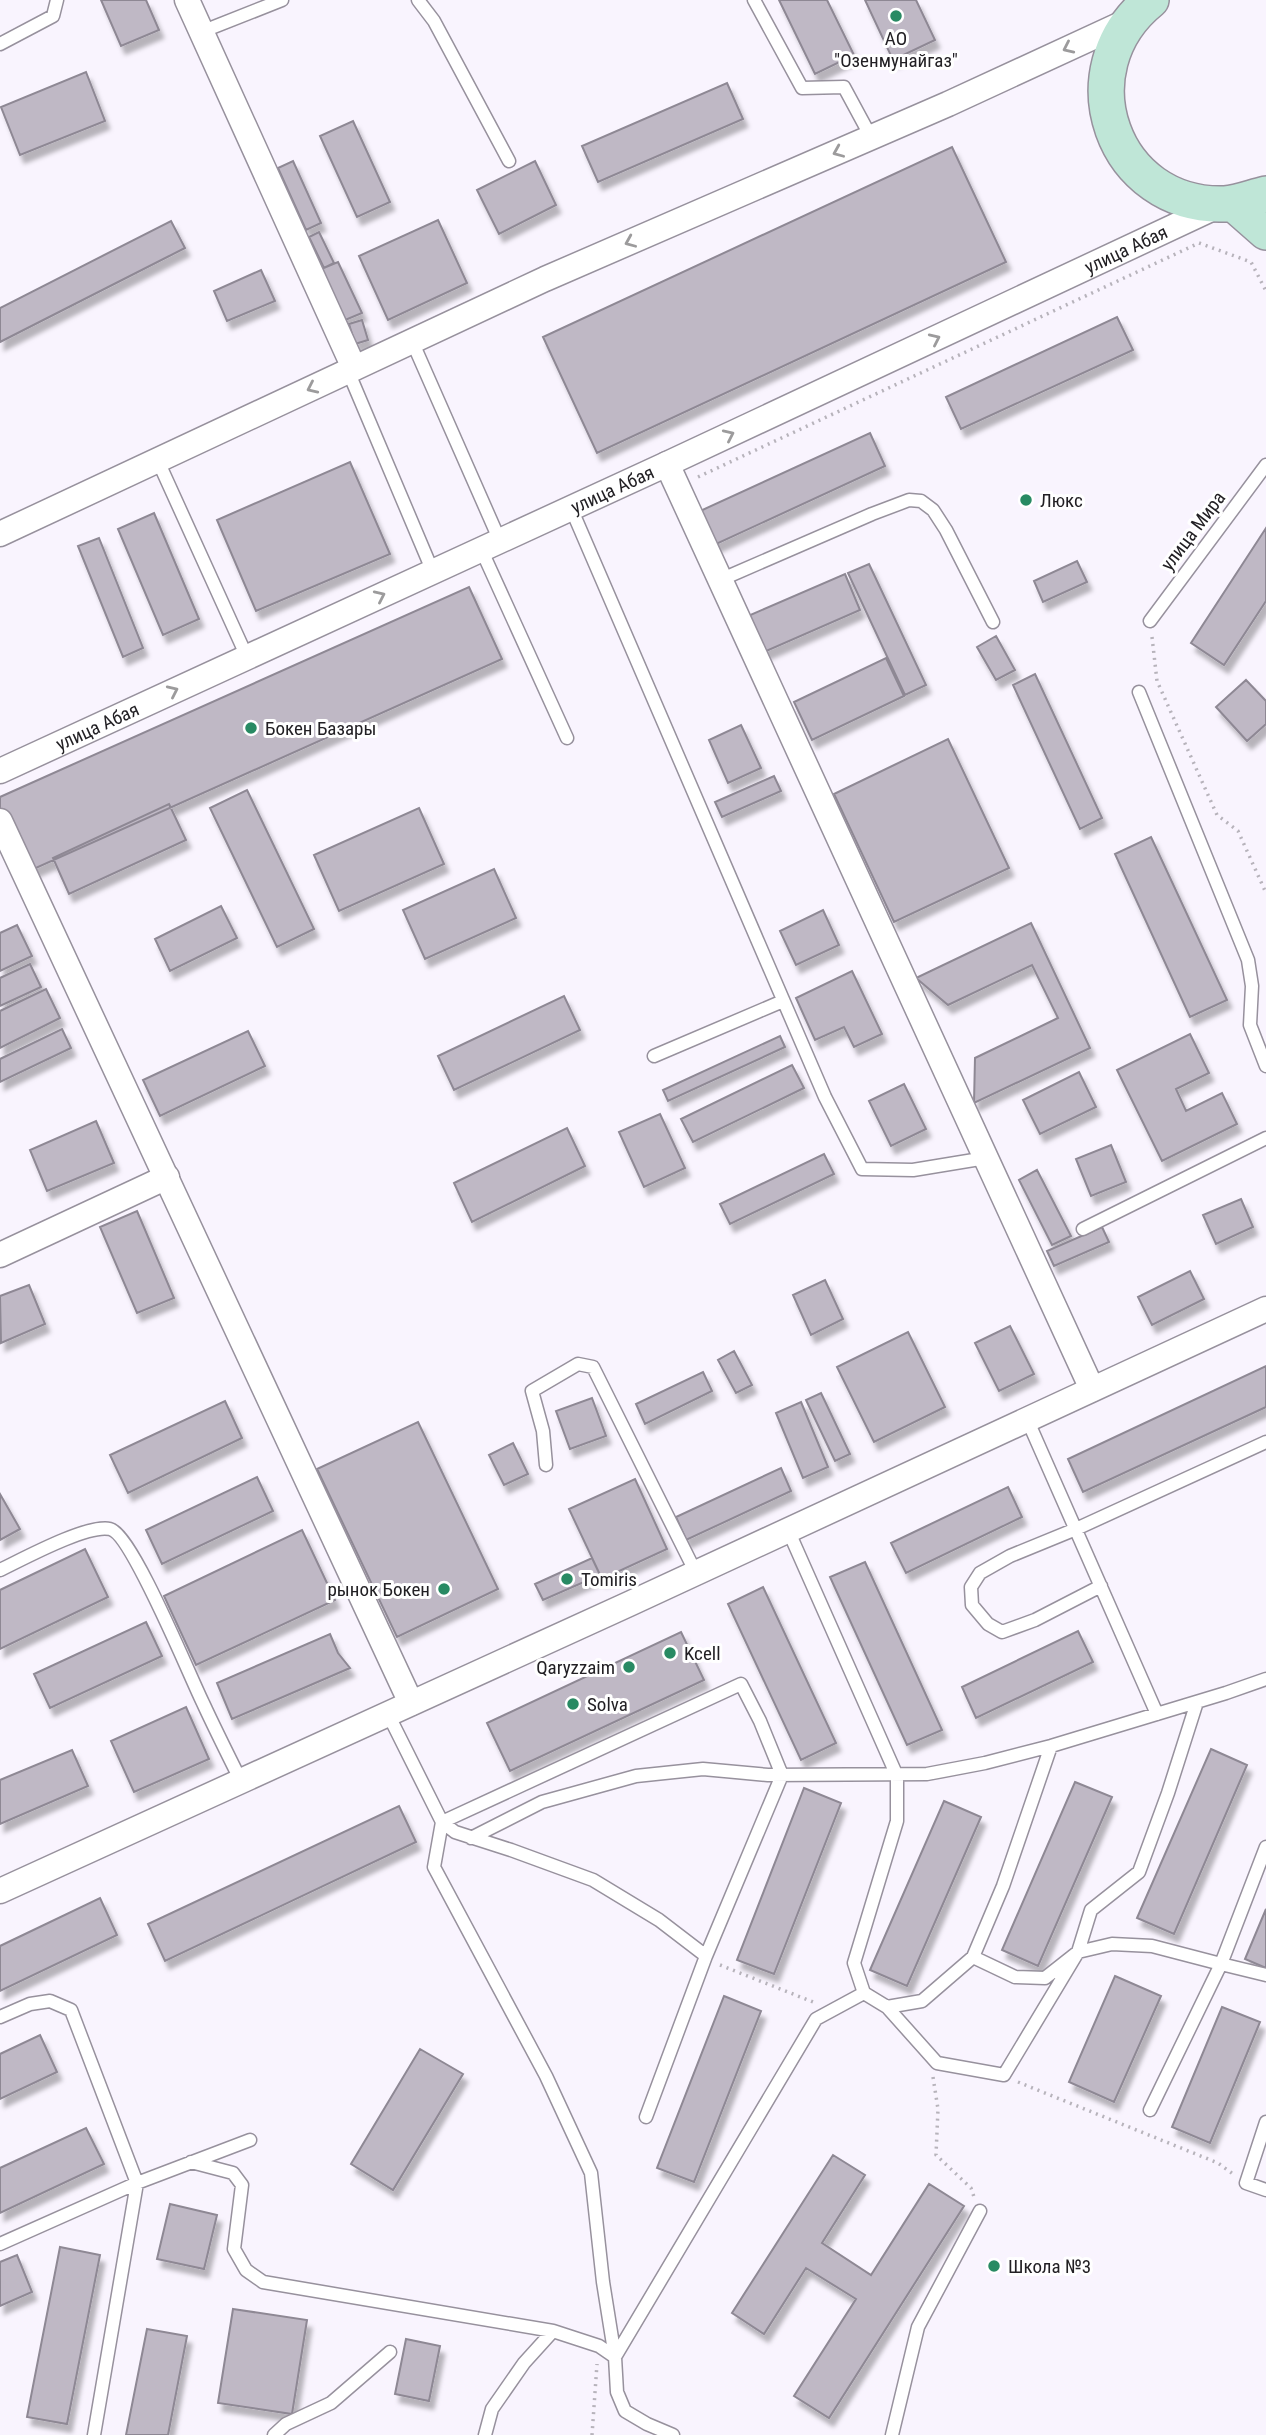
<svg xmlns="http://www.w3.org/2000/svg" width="1266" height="2435" viewBox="0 0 1266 2435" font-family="'Roboto Condensed',sans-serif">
  <defs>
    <filter id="shadow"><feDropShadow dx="4.5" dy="8" stdDeviation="2" flood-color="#0004"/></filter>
  </defs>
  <rect width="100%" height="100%" fill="#f9f4fe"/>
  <!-- building -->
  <path fill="#bfb8c5" stroke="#8e8894" stroke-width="2" filter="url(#shadow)" d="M101,0H146L159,30L121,46Z
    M779,0H827L854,55L815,74Z
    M865,0H916L935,40L893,60Z
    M86,72L105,121L20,155L1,107Z
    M727,83L743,119L598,182L582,146Z
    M353,121L390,202L357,217L320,136Z
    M952,147L1006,262L597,453L543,337Z
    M293,161L321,223L306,230L278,168Z
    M535,161L556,205L499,234L477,190Z
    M438,220L467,283L388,320L359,256Z
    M171,221L185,248L0,342V308Z
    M319,232L334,263L324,268L309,237Z
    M338,262L362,313L338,323L314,272Z
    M261,270L275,301L227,321L214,291Z
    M1117,317L1133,350L961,429L946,397Z
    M362,320L368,340L355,344L349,324Z
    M870,433L885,466L714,545L698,512Z
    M350,462L390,554L256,611L217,520Z
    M154,513L199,619L163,635L118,529Z
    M1266,528V601L1224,665L1191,643Z
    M99,538L143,648L123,657L78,546Z
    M1077,561L1087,582L1043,602L1034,581Z
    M869,564L926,685L905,695L848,573Z
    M845,574L860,610L764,652L748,616Z
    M469,587L502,659L27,872L0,813V797Z
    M996,636L1015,670L996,680L977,647Z
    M886,658L904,696L812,740L794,702Z
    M1035,674L1102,818L1080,829L1013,685Z
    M1246,680L1266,701V724L1247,741L1216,707Z
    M741,725L761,768L728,783L709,740Z
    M948,739L1009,868L894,922L834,794Z
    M774,776L781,791L722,817L715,802Z
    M247,790L314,929L277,947L210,808Z
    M169,804L186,840L69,894L53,858Z
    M419,808L444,864L339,911L314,855Z
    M1151,837L1227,1000L1190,1017L1115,854Z
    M494,869L516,918L425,959L403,910Z
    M221,906L237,938L170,971L155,939Z
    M823,910L839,945L796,965L780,931Z
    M1031,923L1090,1048L974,1103L975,1058L1058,1018L1032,965L948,1005L916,978Z
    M17,925L32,956L0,971V933Z
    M30,964L41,987L0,1006V978Z
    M852,971L882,1034L854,1047L844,1027L815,1040L796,998Z
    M46,989L60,1018L0,1048V1011Z
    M564,996L580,1030L454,1090L438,1056Z
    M62,1029L71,1048L0,1082V1059Z
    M248,1031L265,1066L160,1116L143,1080Z
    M1190,1034L1209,1073L1176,1089L1186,1111L1222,1093L1237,1124L1162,1161L1117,1070Z
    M780,1036L785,1047L668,1101L663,1090Z
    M792,1065L804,1088L693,1142L681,1119Z
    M1079,1072L1096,1107L1040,1134L1023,1100Z
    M904,1084L926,1129L891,1146L869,1101Z
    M660,1114L685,1168L644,1187L619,1132Z
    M96,1121L114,1163L47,1191L30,1150Z
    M567,1128L585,1166L472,1222L454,1183Z
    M1111,1145L1126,1182L1091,1196L1076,1159Z
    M824,1154L834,1174L730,1224L720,1204Z
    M1037,1170L1071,1236L1052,1245L1019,1180Z
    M1241,1199L1253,1227L1216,1244L1203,1215Z
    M137,1211L174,1298L137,1313L100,1227Z
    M1102,1227L1109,1242L1054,1266L1047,1251Z
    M1190,1271L1204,1299L1152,1325L1138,1297Z
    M825,1280L843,1319L811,1335L793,1295Z
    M29,1285L45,1324L1,1343L0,1296Z
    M1010,1326L1034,1374L999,1391L975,1343Z
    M908,1332L945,1407L874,1442L837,1367Z
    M734,1351L752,1385L736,1393L718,1360Z
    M1266,1366V1407L1083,1492L1068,1459Z
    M703,1372L712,1391L645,1424L636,1404Z
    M821,1393L850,1454L835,1461L806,1400Z
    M592,1398L606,1436L570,1449L556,1411Z
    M225,1401L242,1438L128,1493L110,1455Z
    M801,1402L828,1467L803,1478L776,1413Z
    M418,1422L498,1589L397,1637L317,1469Z
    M513,1443L528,1474L504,1485L489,1455Z
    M781,1468L791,1491L686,1540L676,1517Z
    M257,1477L273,1511L162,1564L146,1530Z
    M635,1479L667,1549L602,1579L569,1509Z
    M1008,1487L1022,1517L906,1573L891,1543Z
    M0,1494L20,1529L0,1540Z
    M302,1530L335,1600L196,1665L164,1596Z
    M85,1549L108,1597L0,1649V1590Z
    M592,1558L600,1575L543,1600L535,1584Z
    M865,1562L942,1730L907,1745L830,1577Z
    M763,1587L836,1743L801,1760L728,1604Z
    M146,1622L162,1656L50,1708L34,1674Z
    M1078,1631L1093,1662L976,1718L962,1687Z
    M681,1632L704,1680L510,1771L487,1723Z
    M330,1634L338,1653L350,1668L232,1719L217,1683Z
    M186,1707L209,1759L134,1792L111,1741Z
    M1211,1749L1247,1765L1174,1934L1137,1918Z
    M72,1750L88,1786L0,1824V1780Z
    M1075,1782L1112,1797L1038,1966L1002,1950Z
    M804,1788L841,1803L774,1974L737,1960Z
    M944,1801L981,1817L907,1986L870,1970Z
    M399,1806L416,1842L165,1961L148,1924Z
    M100,1898L117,1935L0,1991V1946Z
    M1266,1909V1968L1245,1959Z
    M1115,1976L1161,1996L1114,2102L1069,2082Z
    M724,1996L761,2011L694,2182L657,2168Z
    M1222,2007L1260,2022L1210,2143L1172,2127Z
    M40,2035L57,2072L0,2099V2054Z
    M420,2049L463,2074L393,2190L351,2164Z
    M86,2128L104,2164L0,2213V2168Z
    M833,2155L865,2175L822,2243L871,2275L929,2184L964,2206L829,2418L794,2396L856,2299L806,2268L764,2334L732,2313Z
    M170,2204L217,2215L204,2269L157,2259Z
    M60,2247L100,2255L67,2424L27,2417Z
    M17,2255L32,2292L0,2306V2262Z
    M233,2309L307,2320L292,2414L218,2403Z
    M147,2329L187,2336L168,2435H126Z
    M406,2339L440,2346L429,2401L395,2394Z"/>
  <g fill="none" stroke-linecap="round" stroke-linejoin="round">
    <defs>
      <path id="lane" d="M418,0L434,21L509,161
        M754,0L802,88L844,87L871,137
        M201,32L282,0
        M0,44L53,16L57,0
        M412,341L500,541
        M348,371L433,572
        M158,461L247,657
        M571,508L825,1097L862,1169L913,1170L986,1158
        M481,549L567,738
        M720,580L872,514L909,500L921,501L933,510L946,530L993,622
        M1150,621L1266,465
        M1139,692L1248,960L1252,986L1250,1025L1266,1066
        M654,1056L783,1001
        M1083,1229L1266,1138
        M1027,1419L1157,1714
        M546,1465L543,1431L532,1391L578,1364L593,1367L696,1573
        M788,1530L897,1776V1821L854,1963L864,1993L887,2007L922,2001L973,1957L1003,1886L1051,1746
        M0,1570C23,1559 87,1524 110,1529C132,1534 190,1677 203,1703C215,1729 228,1755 241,1781
        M1101,1586L1035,1620L1002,1632L988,1624L972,1605L971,1587L980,1573L1010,1556L1076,1529L1266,1442
        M388,1714L442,1822L455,1832L511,1850L593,1880L659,1920L706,1956
        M471,1838L542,1802L636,1776L703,1769L768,1775L927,1774L985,1763L1051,1746L1226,1693L1266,1679
        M1266,1847L1221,1964L1266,1975
        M973,1957L1015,1977L1045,1978L1078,1952L1112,1944L1152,1946L1221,1964L1150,2110
        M887,2007L937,2063L1004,2075L1078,1952L1091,1910L1139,1872L1168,1793L1197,1702
        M0,2017L30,2004L50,2001L71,2010L137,2183L94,2435
        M646,2117L706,1956L782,1775L760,1721L741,1684L442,1822L434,1867L546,2076L591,2173L603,2282L615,2357L617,2392L625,2411L647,2424L673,2435
        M1266,2122L1246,2183L1266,2190
        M191,2162L233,2173L242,2185L234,2249L246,2270L263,2282L553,2331L599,2346L615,2357L816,2019L864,1993
        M0,2244L137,2183L250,2140
        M274,2435L286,2424L331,2403L390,2352
        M485,2435L492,2409L524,2363L553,2331
        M892,2435L918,2327L980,2211"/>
      <g id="street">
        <path d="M187,0L354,368"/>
        <path d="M667,464L1092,1389"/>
        <path d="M0,534L545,279L948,104L1130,20"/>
        <path id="s1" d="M0,771L667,464L1222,204"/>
        <path d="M0,821L411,1703"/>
        <path d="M0,1255L167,1177"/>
        <path d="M0,1891L629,1604L1266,1309"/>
      </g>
      <path id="secondary" d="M1151,0C1064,70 1112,208 1225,204C1238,203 1253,197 1266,194
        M1233,203L1266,232"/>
    </defs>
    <!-- lane casing -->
    <use href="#lane" stroke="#97919d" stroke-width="15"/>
    <!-- street casing -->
    <use href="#street" stroke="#97919d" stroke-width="27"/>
    <!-- secondary casing -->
    <use href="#secondary" stroke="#97919d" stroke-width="38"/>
    <!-- path -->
    <path stroke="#b7b3bb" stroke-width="3.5" stroke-dasharray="2 5" stroke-linecap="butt" d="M698,477L1199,243L1251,262L1266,291
      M1152,637L1157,681L1217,815L1238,831L1266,893
      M720,1965L813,2002
      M933,2077L938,2109L936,2155L971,2188L974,2197
      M1018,2082L1218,2163L1233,2174
      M592,2435L597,2364"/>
    <!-- lane -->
    <use href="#lane" stroke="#fff" stroke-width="12"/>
    <!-- street -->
    <use href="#street" stroke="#fff" stroke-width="24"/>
    <!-- secondary -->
    <use href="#secondary" stroke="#bfe6d7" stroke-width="35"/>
  </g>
  <!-- one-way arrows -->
  <defs><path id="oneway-chevron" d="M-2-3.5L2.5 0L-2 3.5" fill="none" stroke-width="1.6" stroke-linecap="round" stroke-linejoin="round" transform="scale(1.75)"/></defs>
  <g stroke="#9c9b9c">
    <use href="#oneway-chevron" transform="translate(1068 48) rotate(155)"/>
    <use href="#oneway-chevron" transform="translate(838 152) rotate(157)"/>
    <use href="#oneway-chevron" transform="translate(630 242) rotate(157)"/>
    <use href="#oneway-chevron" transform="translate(935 339) rotate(-25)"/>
    <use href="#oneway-chevron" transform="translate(312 388) rotate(155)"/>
    <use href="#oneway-chevron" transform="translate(729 435) rotate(-25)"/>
    <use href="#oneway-chevron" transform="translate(380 596) rotate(-25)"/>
    <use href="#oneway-chevron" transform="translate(173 691) rotate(-25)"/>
  </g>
  <!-- markers -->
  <g fill="#288a63" stroke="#fff" stroke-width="2.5">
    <circle cx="896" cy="16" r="7"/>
    <circle cx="1026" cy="500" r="7"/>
    <circle cx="251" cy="728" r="7"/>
    <circle cx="567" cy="1579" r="7"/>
    <circle cx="444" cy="1589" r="7"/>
    <circle cx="670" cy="1653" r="7"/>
    <circle cx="629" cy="1667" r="7"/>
    <circle cx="573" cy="1704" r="7"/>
    <circle cx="994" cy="2266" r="7"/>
  </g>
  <g text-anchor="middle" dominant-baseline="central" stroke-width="6" stroke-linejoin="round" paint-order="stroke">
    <!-- poi labels -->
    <g font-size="19" fill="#222024" stroke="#fff" text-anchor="start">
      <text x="896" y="38" text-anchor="middle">АО<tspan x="896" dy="22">"Озенмунайгаз"</tspan></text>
      <text x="1040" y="500">Люкс</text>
      <text x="265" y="728">Бокен Базары</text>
      <text x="581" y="1579">Tomiris</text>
      <text x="430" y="1589" text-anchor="end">рынок Бокен</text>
      <text x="684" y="1653">Kcell</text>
      <text x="615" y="1667" text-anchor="end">Qaryzzaim</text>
      <text x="587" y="1704">Solva</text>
      <text x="1008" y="2266">Школа №3</text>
    </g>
    <!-- street labels -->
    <g font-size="19" fill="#222024" stroke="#fff">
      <text stroke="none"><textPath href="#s1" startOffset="1241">улица Абая</textPath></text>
      <text stroke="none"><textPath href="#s1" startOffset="674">улица Абая</textPath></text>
      <text transform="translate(1193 531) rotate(-53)">улица Мира</text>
      <text stroke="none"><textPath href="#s1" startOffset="107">улица Абая</textPath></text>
    </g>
  </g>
</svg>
